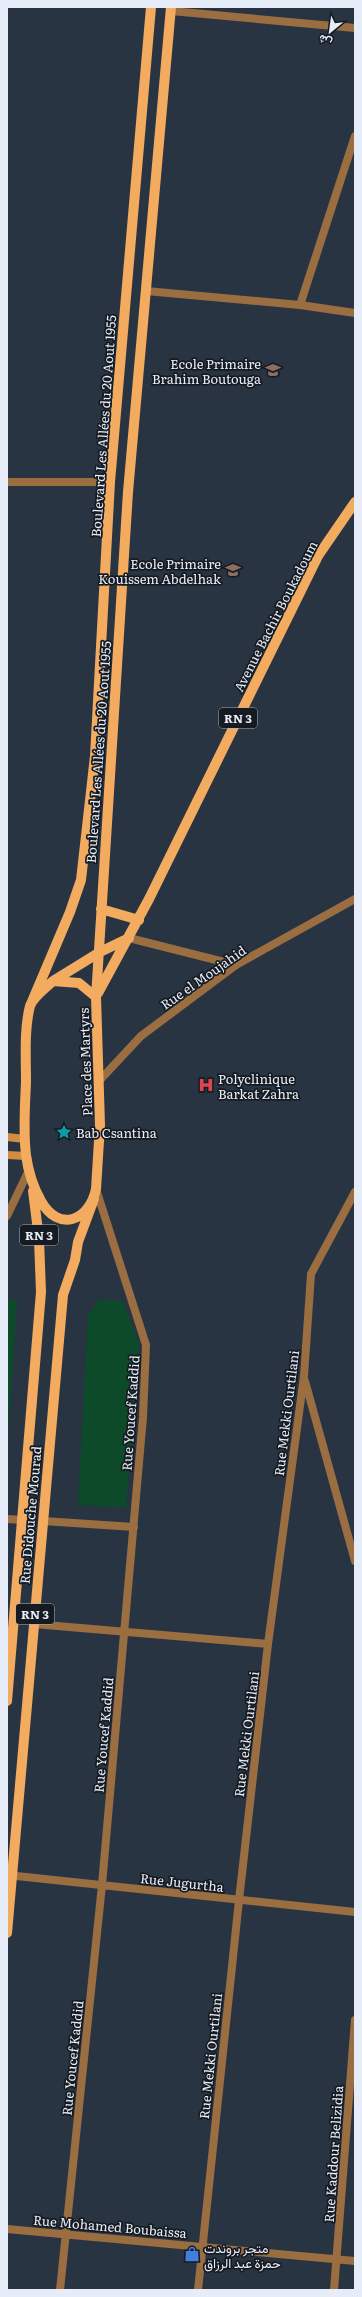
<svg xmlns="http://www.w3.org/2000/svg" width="362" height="2297" viewBox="0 0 362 2297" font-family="Literata,Vazirmatn,serif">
  <rect width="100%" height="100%" fill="#293443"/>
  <!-- green -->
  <path fill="#0c4a2a" d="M7,1299L17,1301L7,1455Z
    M99,1300L123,1301L139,1343L126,1508L78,1505L88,1315Z"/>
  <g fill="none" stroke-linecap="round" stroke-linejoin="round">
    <!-- minor -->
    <path stroke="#9a6e41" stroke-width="8" d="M171,11L355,28
      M146,291L300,305L355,313
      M300,305L355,136
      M129,938L236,965
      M99,1081L141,1036L236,965L355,899
      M7,1216L29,1170
      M305,1381L355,1561
      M7,1519L22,1520
      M43,1521L134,1527
      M34,1624L268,1644
      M7,1875L355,1912
      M7,2229L355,2261
      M60,2290L102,1885L143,1417L146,1345L96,1189
      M198,2290L239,1900L268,1644L304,1376L311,1274L355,1192
      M334,2290L355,2020"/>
    <!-- tertiary -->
    <path stroke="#9a6e41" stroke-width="8" d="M7,482H110"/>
    <!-- secondary -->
    <path stroke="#d38d40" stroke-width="8" d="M7,1137L25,1139
      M7,1155L26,1156"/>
    <!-- primary -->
    <path stroke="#f3ab5f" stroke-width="10" d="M101,909L139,920
      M53,981L79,983L96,997L100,1125L96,1189C89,1222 58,1232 41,1201C33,1187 28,1170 26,1155C23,1131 25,1106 26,1082C26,1057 24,1029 30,1006C33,997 47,987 53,981Z
      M53,981L100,952L129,938
      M98,993L149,899L318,556L355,502
      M96,997L128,492L171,7
      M31,1004L70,912L81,880L95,756L110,482L151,7
      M7,1701L41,1292L39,1239L33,1191
      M7,1933L63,1295L75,1260L78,1242L94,1199"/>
  </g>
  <!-- icons -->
  <defs>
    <symbol id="school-bare" viewBox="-9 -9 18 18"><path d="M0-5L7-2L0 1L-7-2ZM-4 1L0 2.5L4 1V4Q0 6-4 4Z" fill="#8d6e63" stroke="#161b22" stroke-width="2.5" paint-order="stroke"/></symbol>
    <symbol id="hospital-bare" viewBox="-9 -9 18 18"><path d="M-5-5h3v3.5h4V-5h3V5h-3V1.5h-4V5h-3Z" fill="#e0444e" stroke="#161b22" stroke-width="2.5" paint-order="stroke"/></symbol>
    <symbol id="sight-bare" viewBox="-9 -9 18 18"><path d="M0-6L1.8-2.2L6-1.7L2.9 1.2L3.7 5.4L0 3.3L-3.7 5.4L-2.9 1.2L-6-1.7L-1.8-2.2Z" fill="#0f9aa8" stroke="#161b22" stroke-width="2.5" paint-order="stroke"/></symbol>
    <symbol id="shop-bare" viewBox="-9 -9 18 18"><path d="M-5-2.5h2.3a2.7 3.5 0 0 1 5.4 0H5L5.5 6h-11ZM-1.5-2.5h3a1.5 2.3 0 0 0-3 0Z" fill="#3f7fe0" stroke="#161b22" stroke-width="2.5" paint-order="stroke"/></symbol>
  </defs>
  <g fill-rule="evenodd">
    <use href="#school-bare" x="262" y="359" width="22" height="22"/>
    <use href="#school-bare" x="222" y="559" width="22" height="22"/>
    <use href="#hospital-bare" x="195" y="1074" width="22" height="22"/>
    <use href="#sight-bare" x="53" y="1121" width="22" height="22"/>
    <use href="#shop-bare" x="181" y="2243" width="22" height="22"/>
  </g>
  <g text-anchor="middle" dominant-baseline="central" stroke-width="3.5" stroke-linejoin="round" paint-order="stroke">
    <!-- shield labels -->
    <g fill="#161b22" stroke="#a8aeb8" stroke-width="1">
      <rect x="219" y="708" width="38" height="20" rx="3"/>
      <rect x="20" y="1225" width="38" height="20" rx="3"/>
      <rect x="16" y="1604" width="38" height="20" rx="3"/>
    </g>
    <g font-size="12" font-weight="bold" fill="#e7edf8">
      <text x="238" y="718">RN 3</text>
      <text x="39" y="1235">RN 3</text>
      <text x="35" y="1614">RN 3</text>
    </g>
    <!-- poi labels -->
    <g font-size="13" fill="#e7edf8" stroke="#161b22" text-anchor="start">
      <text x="261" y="363" text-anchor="end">Ecole Primaire<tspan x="261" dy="15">Brahim Boutouga</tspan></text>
      <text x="221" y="563" text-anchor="end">Ecole Primaire<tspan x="221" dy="15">Kouissem Abdelhak</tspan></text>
      <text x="218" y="1078">Polyclinique<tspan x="218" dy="15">Barkat Zahra</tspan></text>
      <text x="76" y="1132">Bab Csantina</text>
      <text x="204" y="2247">متجر بروندت<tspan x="204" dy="15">حمزة عبد الرزاق</tspan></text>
    </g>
    <!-- street labels -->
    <g font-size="13" fill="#e7edf8" stroke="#161b22">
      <text transform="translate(103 426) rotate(-86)">Boulevard Les Allées du 20 Aout 1955</text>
      <text transform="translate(275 616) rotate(-63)">Avenue Bachir Boukadoum</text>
      <text transform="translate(98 752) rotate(-86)">Boulevard Les Allées du 20 Aout 1955</text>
      <text transform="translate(203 977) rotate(-35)">Rue el Moujahid</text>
      <text transform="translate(85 1062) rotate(-92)">Place des Martyrs</text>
      <text transform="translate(130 1413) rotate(-86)">Rue Youcef Kaddid</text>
      <text transform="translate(286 1413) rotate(-83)">Rue Mekki Ourtilani</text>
      <text transform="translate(30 1515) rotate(-85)">Rue Didouche Mourad</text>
      <text transform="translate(246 1734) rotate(-83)">Rue Mekki Ourtilani</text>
      <text transform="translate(103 1735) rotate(-85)">Rue Youcef Kaddid</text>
      <text transform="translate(182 1882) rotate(6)">Rue Jugurtha</text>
      <text transform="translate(210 2056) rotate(-84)">Rue Mekki Ourtilani</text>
      <text transform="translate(72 2058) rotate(-84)">Rue Youcef Kaddid</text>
      <text transform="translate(333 2154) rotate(-86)">Rue Kaddour Belizidia</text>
      <text transform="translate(110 2226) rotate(5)">Rue Mohamed Boubaissa</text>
    </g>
  </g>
  <!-- border -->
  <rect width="362" height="2297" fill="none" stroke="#e7edf8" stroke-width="16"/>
  <!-- north arrow -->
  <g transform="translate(330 32) rotate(209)" stroke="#161b22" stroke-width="3" paint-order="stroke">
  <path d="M0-3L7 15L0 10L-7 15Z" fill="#e7edf8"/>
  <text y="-6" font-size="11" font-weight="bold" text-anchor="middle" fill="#e7edf8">ش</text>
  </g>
</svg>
